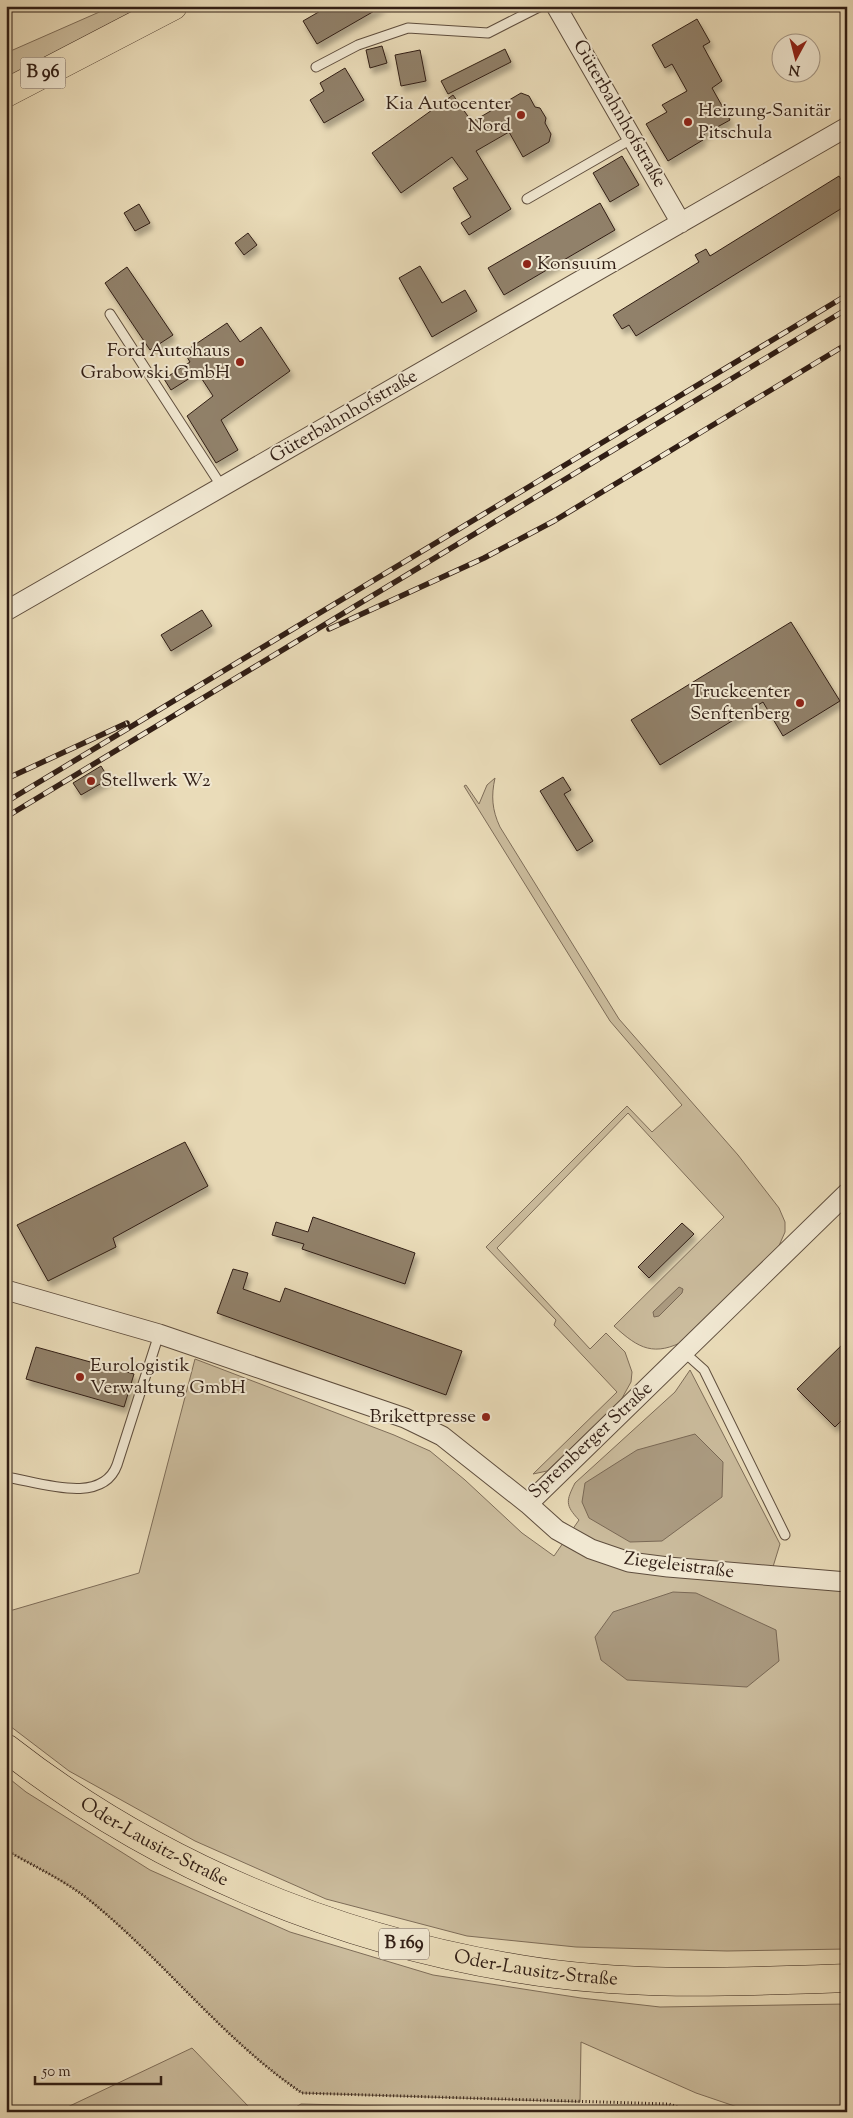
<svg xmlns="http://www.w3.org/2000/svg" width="853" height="2118" viewBox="0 0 853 2118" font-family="'Sorts Mill Goudy',serif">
  <defs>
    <filter id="shadow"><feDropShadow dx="3" dy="5.5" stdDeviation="2.5" flood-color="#0004"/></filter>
  </defs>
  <rect width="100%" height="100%" fill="#eadcb9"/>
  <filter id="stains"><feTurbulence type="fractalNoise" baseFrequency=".004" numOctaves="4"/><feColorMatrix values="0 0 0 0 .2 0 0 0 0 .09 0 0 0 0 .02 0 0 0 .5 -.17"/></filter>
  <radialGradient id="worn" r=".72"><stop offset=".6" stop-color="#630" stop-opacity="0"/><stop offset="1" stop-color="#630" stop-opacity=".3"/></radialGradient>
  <!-- green -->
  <path fill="#cbbc9d" stroke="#7e6d59" d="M113,6H160L6,85V53Z
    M495,778C491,796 492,810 500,827L619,1019L738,1155L779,1208L785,1222V1232L778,1248L686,1340C654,1357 639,1349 614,1326L724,1217L628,1113L497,1248L590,1349L606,1333L625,1352L632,1372L631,1382L621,1400L547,1471L533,1474L617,1392L554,1325L556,1320L486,1247L627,1106L652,1132L682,1105L610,1021L464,786L466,785L479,804L487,785Z
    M195,1359L394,1435L430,1451L465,1480L522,1533L554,1556L579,1520C565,1505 566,1501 575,1483L675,1392L690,1370L780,1544L772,1570L847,1582V1949L727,1951L576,1947L467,1936L326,1899L195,1841L69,1771L6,1723V1612L139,1573Z
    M6,1776L26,1792L150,1870L290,1932L433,1975L581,1998L660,2007L847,2004V2112H752L696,2093L581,2042L580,2102L302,2093C222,2039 163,1959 88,1899C64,1880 33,1866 6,1850Z
    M192,2048L249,2107L239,2112H57Z
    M301,2104L636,2112H287Z"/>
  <!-- water -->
  <path fill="#ab9b81" stroke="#7a6956" d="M679,1287L683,1289L682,1293L659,1316L654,1317L653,1312Z
    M695,1434L723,1462L722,1497L662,1541L630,1542L589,1518L582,1502L585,1483L637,1450Z
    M673,1592L696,1593L776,1630L779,1661L747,1687L627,1680L601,1660L595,1637L613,1612Z"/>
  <!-- building -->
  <path fill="#91816a" stroke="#311e15" filter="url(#shadow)" d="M329,6H383L317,44L303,21Z
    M697,19L710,42L703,46L722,81L712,88L730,120L701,136L703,140L668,161L646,124L667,112L662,105L687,91L672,64L665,68L652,45Z
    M382,46L387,63L370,68L366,50Z
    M505,49L511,62L448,94L441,81Z
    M420,50L426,81L401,86L395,55Z
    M345,68L364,100L324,123L310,100L324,91L320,83Z
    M521,93L529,96L535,107L540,108L546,118L545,123L551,134L549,142L523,157L509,132L476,151L511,209L469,235L461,223L471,217L453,188L468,179L452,157L401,193L372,153L453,95L472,122Z
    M622,156L639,185L610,202L593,173Z
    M839,176L847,188V205L636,336L629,325L622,329L613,315L699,262L695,255L706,249L710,256Z
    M600,203L615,230L504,295L488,268Z
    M139,204L150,223L135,231L124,213Z
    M248,233L257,245L244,255L235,243Z
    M420,266L442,303L465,290L477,311L432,337L399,278Z
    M127,267L173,335L150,350L105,283Z
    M227,323L240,342L261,327L290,371L221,420L238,450L216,463L187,416L213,396L198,373L171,390L164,379L190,362L184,352Z
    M202,610L212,626L171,651L161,635Z
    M791,622L840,701L783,736L763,702L660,765L631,720Z
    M101,766L109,779L81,795L73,783Z
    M563,777L571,790L564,794L593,841L577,851L540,791Z
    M185,1142L208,1186L113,1238L116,1247L48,1281L17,1225Z
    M313,1217L415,1253L405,1284L302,1249L304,1244L272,1235L276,1222L308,1232Z
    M682,1223L694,1234L649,1278L638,1267Z
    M233,1269L248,1273L243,1289L280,1302L285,1288L462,1351L446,1395L217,1313Z
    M847,1340V1415L835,1427L797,1389Z
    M36,1347L134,1374L124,1407L26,1379Z"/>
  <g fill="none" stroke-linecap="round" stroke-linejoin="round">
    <defs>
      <path id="lane" d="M316,67L358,45L408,28L488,33L541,6
        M527,199L633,138
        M110,314L222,487
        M685,1353L704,1370L785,1535
        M6,1477C39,1482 102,1506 117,1465L159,1334"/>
      <path id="street" d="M556,6L681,223
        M6,611L847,127
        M6,1290L159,1334L405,1418L442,1436L528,1504L557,1530L591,1549L629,1562L668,1567L847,1582
        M528,1504L847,1193"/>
      <g id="highway">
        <path d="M6,93L173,6"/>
        <path id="s1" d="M6,1748C154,1864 334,1939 520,1969C627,1987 738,1982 847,1978"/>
      </g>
    </defs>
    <!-- lane casing -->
    <use href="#lane" stroke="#5f4e3e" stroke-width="11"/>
    <!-- street casing -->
    <use href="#street" stroke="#5f4e3e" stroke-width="21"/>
    <!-- highway casing -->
    <use href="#highway" stroke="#311e15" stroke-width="29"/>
    <!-- path -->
    <path stroke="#311e15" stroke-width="3" stroke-dasharray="1 2.5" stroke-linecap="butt" d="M846,477L847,476
      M6,1850C33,1866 64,1880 88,1899C163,1959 222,2039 302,2093L669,2104L693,2112"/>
    <!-- lane -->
    <use href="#lane" stroke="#f1e8d2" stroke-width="9"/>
    <!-- street -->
    <use href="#street" stroke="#f1e8d2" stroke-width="19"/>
    <!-- highway -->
    <use href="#highway" stroke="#eadcb9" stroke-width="28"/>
    <defs>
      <path id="rail" d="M329,629L484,558L554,521L847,344
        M6,779L127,723
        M6,802L847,295
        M6,817L847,309"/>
    </defs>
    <!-- rail casing -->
    <use href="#rail" stroke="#311e15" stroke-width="5.5"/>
    <!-- rail -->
    <use href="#rail" stroke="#f1e8d2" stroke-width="4" stroke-dasharray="11" stroke-linecap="butt"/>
  </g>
  <!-- markers -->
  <g fill="#8f2418" stroke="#f1e8d2" stroke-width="2">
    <circle cx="521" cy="115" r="5"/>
    <circle cx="688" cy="122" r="5"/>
    <circle cx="527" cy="264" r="5"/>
    <circle cx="240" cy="362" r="5"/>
    <circle cx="800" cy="703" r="5"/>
    <circle cx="91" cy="781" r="5"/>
    <circle cx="80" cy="1377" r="5"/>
    <circle cx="486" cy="1417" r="5"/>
  </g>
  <g text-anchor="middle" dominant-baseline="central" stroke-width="4" stroke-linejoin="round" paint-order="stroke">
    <!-- shield labels -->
    <g fill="#f1e8d2" stroke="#6b5b4e" stroke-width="1">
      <rect x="20.5" y="57.5" width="45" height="31" rx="4"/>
      <rect x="379" y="1928.5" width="50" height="31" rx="4"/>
    </g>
    <g font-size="18" font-weight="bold" fill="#311e15">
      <text x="43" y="73">B 96</text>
      <text x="404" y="1944">B 169</text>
    </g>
    <!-- poi labels -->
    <g font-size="19" fill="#311e15" stroke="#f1e8d2" text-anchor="end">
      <text x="511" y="104">Kia Autocenter<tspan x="511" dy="22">Nord</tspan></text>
      <text x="698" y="111" text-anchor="start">Heizung-Sanitär<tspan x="698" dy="22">Pitschula</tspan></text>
      <text x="537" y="264" text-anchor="start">Konsuum</text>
      <text x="230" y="351">Ford Autohaus<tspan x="230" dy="22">Grabowski GmbH</tspan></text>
      <text x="790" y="692">Truckcenter<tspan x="790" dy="22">Senftenberg</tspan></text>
      <text x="101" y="781" text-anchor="start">Stellwerk W2</text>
      <text x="90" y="1366" text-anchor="start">Eurologistik<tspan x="90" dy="22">Verwaltung GmbH</tspan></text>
      <text x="476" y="1417">Brikettpresse</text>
    </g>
    <!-- street labels -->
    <g font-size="19" fill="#311e15" stroke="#f1e8d2">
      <text transform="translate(619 114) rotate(60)">Güterbahnhofstraße</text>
      <text transform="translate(344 417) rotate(-30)">Güterbahnhofstraße</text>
      <text transform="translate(591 1441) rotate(-43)">Spremberger Straße</text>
      <text transform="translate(679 1566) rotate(7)">Ziegeleistraße</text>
      <text stroke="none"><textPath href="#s1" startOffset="176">Oder-Lausitz-Straße</textPath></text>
      <text stroke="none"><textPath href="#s1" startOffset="581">Oder-Lausitz-Straße</textPath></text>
    </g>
  </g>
  <!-- margin -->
  <rect width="853" height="2118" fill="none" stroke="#eadcb9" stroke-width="25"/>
  <rect x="8" y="8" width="838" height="2103" fill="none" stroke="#311e15" stroke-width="2.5"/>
  <rect x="12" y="12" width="828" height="2093" fill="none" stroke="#311e15"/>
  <!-- north arrow -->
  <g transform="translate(796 58) rotate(187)"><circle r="24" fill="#f1e8d2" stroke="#a49786"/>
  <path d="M0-4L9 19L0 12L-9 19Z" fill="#8f2418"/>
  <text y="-8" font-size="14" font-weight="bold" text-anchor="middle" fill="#311e15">N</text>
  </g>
  <!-- scale -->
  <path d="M35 2076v8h126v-8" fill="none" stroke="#311e15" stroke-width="2.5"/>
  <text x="42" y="2076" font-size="15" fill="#311e15" stroke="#f1e8d2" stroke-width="4" paint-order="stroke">50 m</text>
  <rect width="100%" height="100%" filter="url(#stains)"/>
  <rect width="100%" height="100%" fill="url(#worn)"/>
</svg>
